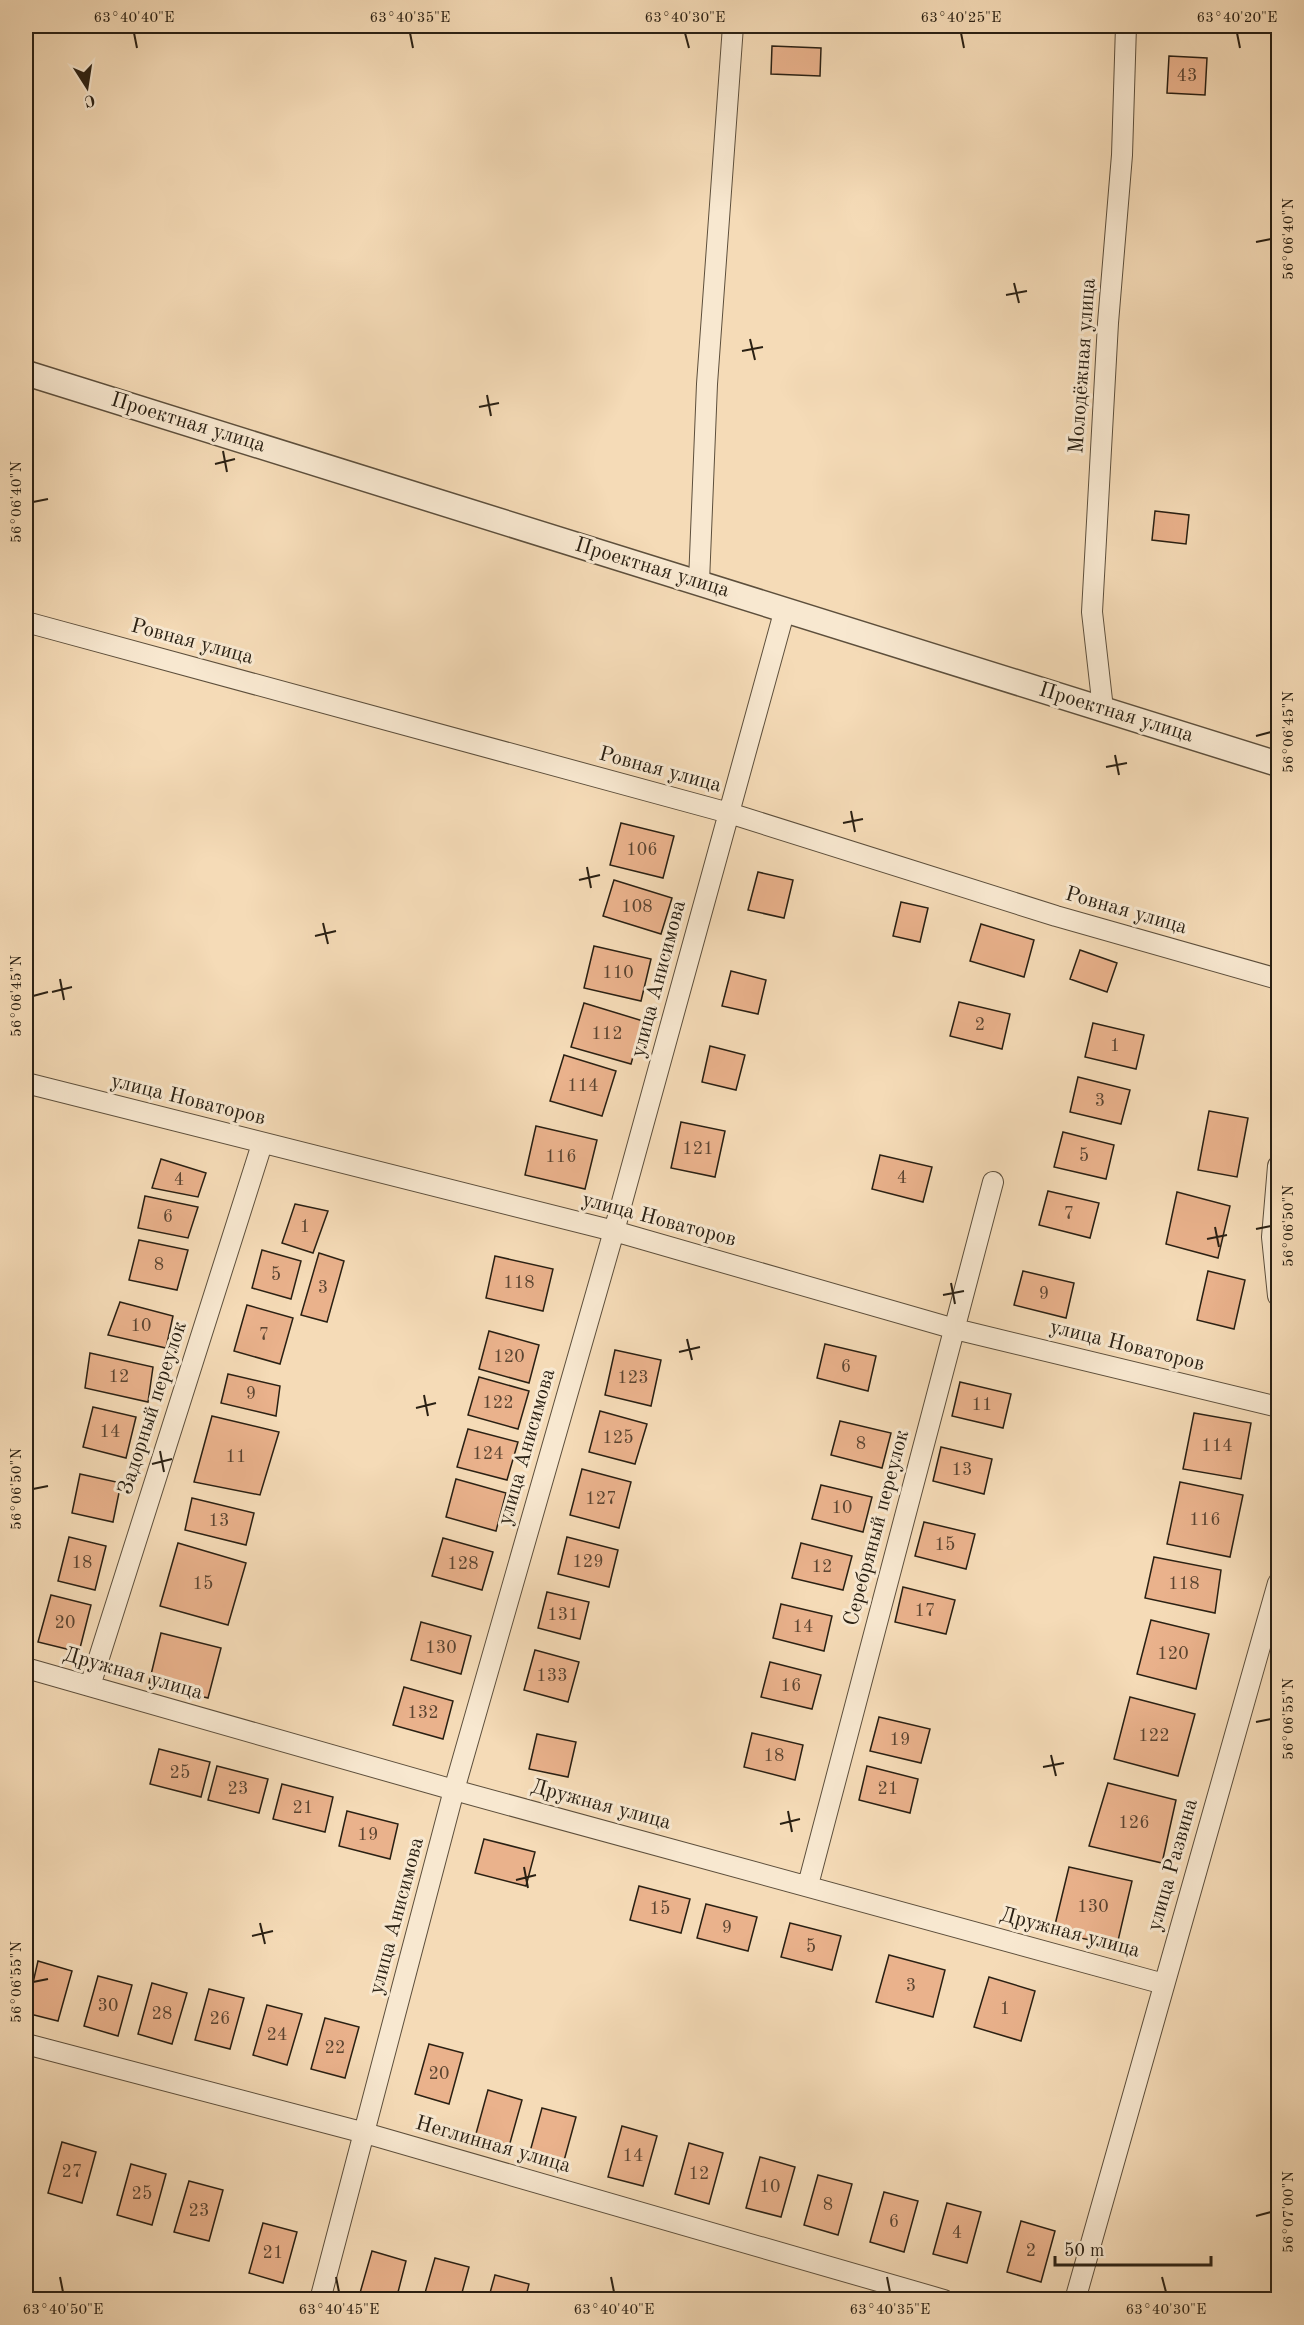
<svg xmlns="http://www.w3.org/2000/svg" width="1304" height="2325" viewBox="0 0 1304 2325" font-family="'Old Standard TT',serif">
  <rect width="100%" height="100%" fill="#f5dbb7"/>
  <filter id="stains"><feTurbulence type="fractalNoise" baseFrequency=".00333" numOctaves="4"/><feColorMatrix values="0 0 0 0 .2 0 0 0 0 .09 0 0 0 0 .02 0 0 0 .5 -.17"/></filter>
  <radialGradient id="worn" r=".72"><stop offset=".6" stop-color="#630" stop-opacity="0"/><stop offset="1" stop-color="#630" stop-opacity=".3"/></radialGradient>
  <!-- building -->
  <path fill="#eab28c" stroke="#2a2013" stroke-width="1.5" d="M772,46L821,48L820,76L771,74Z
    M1169,56L1207,58L1205,95L1167,93Z
    M1155,511L1189,515L1186,544L1152,540Z
    M621,823L674,836L663,878L610,865Z
    M758,872L793,880L784,918L748,910Z
    M614,880L672,898L661,934L603,916Z
    M901,902L928,908L920,942L893,936Z
    M981,924L1034,940L1024,977L970,961Z
    M594,946L651,959L641,1001L584,988Z
    M1080,950L1117,963L1107,992L1070,979Z
    M731,971L766,980L758,1014L722,1006Z
    M959,1002L1010,1014L1002,1049L950,1036Z
    M584,1003L643,1021L631,1064L571,1047Z
    M1093,1023L1144,1035L1136,1069L1085,1057Z
    M710,1046L745,1055L736,1090L702,1082Z
    M564,1055L616,1071L602,1116L550,1101Z
    M1078,1077L1130,1090L1121,1124L1070,1112Z
    M1209,1111L1248,1118L1237,1177L1198,1170Z
    M681,1122L725,1131L715,1177L671,1168Z
    M536,1126L597,1140L585,1189L525,1175Z
    M1063,1132L1114,1145L1106,1179L1054,1167Z
    M880,1155L932,1167L923,1202L872,1189Z
    M161,1159L206,1173L198,1197L152,1188Z
    M1048,1191L1099,1203L1090,1238L1039,1225Z
    M1177,1192L1230,1206L1218,1258L1166,1244Z
    M145,1196L198,1207L188,1238L138,1228Z
    M295,1204L328,1211L313,1253L282,1243Z
    M139,1240L188,1250L177,1290L129,1280Z
    M262,1250L301,1261L291,1299L252,1288Z
    M319,1253L344,1261L327,1322L301,1315Z
    M495,1256L553,1269L543,1311L486,1298Z
    M1023,1271L1074,1283L1066,1318L1014,1305Z
    M1208,1271L1245,1280L1234,1329L1197,1320Z
    M120,1302L173,1316L166,1348L108,1335Z
    M247,1305L293,1318L280,1364L234,1351Z
    M489,1331L539,1345L529,1383L479,1369Z
    M825,1344L876,1356L868,1391L817,1378Z
    M615,1350L661,1360L651,1406L605,1395Z
    M90,1353L153,1367L148,1402L85,1388Z
    M228,1374L280,1386L276,1416L221,1403Z
    M479,1377L529,1391L518,1429L468,1415Z
    M960,1382L1011,1394L1003,1428L952,1416Z
    M93,1407L136,1417L126,1458L83,1447Z
    M600,1411L647,1424L635,1464L589,1452Z
    M1194,1413L1251,1423L1241,1479L1183,1469Z
    M212,1416L279,1432L260,1495L194,1482Z
    M840,1421L891,1433L882,1468L831,1455Z
    M468,1429L518,1442L507,1480L457,1467Z
    M941,1447L992,1459L984,1494L933,1481Z
    M582,1469L631,1482L619,1528L570,1515Z
    M80,1474L121,1483L113,1522L72,1513Z
    M456,1479L506,1493L496,1531L446,1517Z
    M1180,1482L1243,1495L1230,1557L1167,1544Z
    M821,1485L872,1497L863,1532L812,1519Z
    M192,1498L254,1513L246,1545L185,1530Z
    M924,1522L975,1534L966,1569L915,1556Z
    M69,1537L106,1546L95,1590L58,1581Z
    M567,1537L618,1550L609,1587L558,1574Z
    M443,1538L493,1552L482,1590L432,1576Z
    M178,1543L246,1563L228,1625L160,1606Z
    M801,1543L852,1556L843,1590L792,1578Z
    M1154,1557L1221,1570L1215,1613L1145,1598Z
    M903,1587L955,1600L946,1634L895,1622Z
    M547,1592L589,1602L580,1639L538,1628Z
    M51,1595L91,1605L79,1652L38,1642Z
    M781,1604L832,1616L824,1651L773,1638Z
    M1151,1620L1209,1634L1196,1689L1137,1674Z
    M421,1622L471,1636L461,1674L411,1660Z
    M161,1633L221,1648L208,1698L149,1683Z
    M535,1650L579,1662L568,1702L524,1690Z
    M770,1662L821,1675L812,1709L761,1697Z
    M404,1687L453,1701L443,1739L393,1725Z
    M1130,1697L1195,1714L1178,1776L1114,1759Z
    M879,1717L930,1729L921,1763L870,1751Z
    M752,1733L803,1745L795,1780L744,1767Z
    M537,1734L576,1742L568,1777L529,1769Z
    M159,1749L210,1762L201,1797L150,1784Z
    M217,1766L268,1779L259,1813L208,1800Z
    M867,1766L918,1779L910,1813L859,1800Z
    M1108,1783L1176,1800L1162,1863L1089,1846Z
    M282,1784L333,1797L325,1832L273,1819Z
    M347,1811L398,1824L390,1859L339,1846Z
    M484,1839L535,1852L526,1886L475,1873Z
    M1069,1867L1132,1881L1117,1945L1053,1933Z
    M639,1886L690,1899L681,1933L630,1920Z
    M706,1904L757,1917L748,1951L697,1938Z
    M790,1923L841,1936L832,1970L781,1957Z
    M889,1955L945,1970L933,2017L876,2002Z
    M38,1961L72,1971L58,2021L26,2013Z
    M98,1976L132,1985L118,2036L84,2026Z
    M989,1977L1035,1991L1021,2041L974,2027Z
    M152,1983L187,1993L172,2044L138,2034Z
    M209,1989L244,1998L230,2049L195,2040Z
    M267,2005L302,2014L287,2065L253,2055Z
    M325,2018L359,2027L345,2078L311,2069Z
    M429,2044L463,2053L449,2104L415,2094Z
    M488,2090L522,2100L508,2150L474,2141Z
    M542,2108L576,2117L562,2168L528,2159Z
    M622,2126L657,2136L643,2186L608,2177Z
    M62,2142L96,2152L82,2203L48,2193Z
    M689,2143L723,2153L709,2204L675,2194Z
    M760,2157L795,2167L781,2217L746,2208Z
    M131,2164L166,2174L152,2225L117,2215Z
    M818,2175L852,2184L838,2235L804,2225Z
    M189,2181L223,2190L209,2241L174,2232Z
    M884,2192L918,2201L904,2252L870,2242Z
    M947,2203L981,2212L967,2263L933,2254Z
    M1021,2221L1055,2231L1041,2282L1007,2272Z
    M263,2223L297,2232L283,2283L249,2273Z
    M372,2251L406,2261L396,2300H358Z
    M435,2258L469,2267L460,2300H423Z
    M495,2275L529,2284L525,2300H488Z"/>
  <g fill="none" stroke-linecap="round" stroke-linejoin="round">
    <defs>
      <path id="minor" d="M699,582L707,384L733,26
        M26,622L729,813L1056,916L1278,979
        M1103,709L1092,612L1108,323L1122,155L1126,26
        M26,1083L614,1231L955,1329L1278,1407
        M1278,1166L1272,1237L1278,1296
        M26,1668L454,1790L1164,1984
        M90,1686L262,1144
        M808,1885L993,1182
        M26,2044L365,2133L944,2300
        M320,2300L454,1790L614,1231L785,609
        M1075,2300L1278,1583"/>
      <path id="tertiary" d="M26,373L1278,764"/>
    </defs>
    <!-- minor casing -->
    <use href="#minor" stroke="#5d4f3c" stroke-width="22"/>
    <!-- tertiary casing -->
    <use href="#tertiary" stroke="#5d4f3c" stroke-width="27"/>
    <!-- minor -->
    <use href="#minor" stroke="#f8e8d0" stroke-width="20"/>
    <!-- tertiary -->
    <use href="#tertiary" stroke="#f8e8d0" stroke-width="24"/>
  </g>
  <!-- ticks -->
  <path fill="none" stroke="#2a2013" stroke-width="2" d="M134,33L137,48M410,33L413,48M685,33L689,48M961,33L964,48M1237,33L1240,48M1256,242L1271,239M1014,283L1019,303M1006,295L1027,291M750,339L755,360M742,351L763,347M487,395L491,416M479,407L499,403M223,451L227,472M215,464L235,459M33,502L48,499M1256,736L1271,732M1115,755L1119,775M1106,767L1127,763M851,811L855,832M843,823L863,819M587,867L591,888M579,880L600,875M323,923L328,944M315,936L336,931M60,979L64,1000M52,992L72,987M33,996L48,992M1215,1227L1219,1247M1256,1229L1271,1226M1207,1239L1227,1235M951,1283L955,1304M943,1295L964,1291M687,1339L692,1360M679,1352L700,1347M424,1395L428,1416M416,1408L436,1403M160,1451L164,1472M152,1464L172,1459M33,1489L48,1486M1256,1722L1271,1719M1051,1755L1056,1776M1043,1767L1064,1763M788,1811L792,1832M780,1824L800,1819M524,1867L528,1888M516,1880L536,1875M260,1923L265,1944M252,1936L273,1931M33,1982L48,1979M1256,2216L1271,2212M60,2277L63,2292M336,2277L339,2292M611,2277L614,2292M887,2277L890,2292M1162,2277L1166,2292"/>
  <g text-anchor="middle" dominant-baseline="central" stroke-width="6" stroke-linejoin="round" paint-order="stroke">
    <!-- number labels -->
    <g font-size="18" fill="#5a4431">
      <text x="1187" y="76">43</text>
      <text x="642" y="850">106</text>
      <text x="637" y="907">108</text>
      <text x="618" y="973">110</text>
      <text x="980" y="1025">2</text>
      <text x="607" y="1034">112</text>
      <text x="1115" y="1046">1</text>
      <text x="583" y="1086">114</text>
      <text x="1100" y="1101">3</text>
      <text x="698" y="1149">121</text>
      <text x="1084" y="1156">5</text>
      <text x="561" y="1157">116</text>
      <text x="902" y="1178">4</text>
      <text x="179" y="1180">4</text>
      <text x="1069" y="1214">7</text>
      <text x="168" y="1217">6</text>
      <text x="305" y="1227">1</text>
      <text x="159" y="1265">8</text>
      <text x="276" y="1275">5</text>
      <text x="519" y="1283">118</text>
      <text x="323" y="1288">3</text>
      <text x="1044" y="1294">9</text>
      <text x="141" y="1326">10</text>
      <text x="264" y="1335">7</text>
      <text x="509" y="1357">120</text>
      <text x="846" y="1367">6</text>
      <text x="119" y="1377">12</text>
      <text x="633" y="1378">123</text>
      <text x="251" y="1394">9</text>
      <text x="498" y="1403">122</text>
      <text x="982" y="1405">11</text>
      <text x="110" y="1432">14</text>
      <text x="618" y="1438">125</text>
      <text x="861" y="1444">8</text>
      <text x="1217" y="1446">114</text>
      <text x="488" y="1454">124</text>
      <text x="236" y="1457">11</text>
      <text x="962" y="1470">13</text>
      <text x="601" y="1499">127</text>
      <text x="842" y="1508">10</text>
      <text x="1205" y="1520">116</text>
      <text x="219" y="1521">13</text>
      <text x="945" y="1545">15</text>
      <text x="588" y="1562">129</text>
      <text x="82" y="1563">18</text>
      <text x="463" y="1564">128</text>
      <text x="822" y="1567">12</text>
      <text x="203" y="1584">15</text>
      <text x="1184" y="1584">118</text>
      <text x="925" y="1611">17</text>
      <text x="563" y="1615">131</text>
      <text x="65" y="1623">20</text>
      <text x="803" y="1627">14</text>
      <text x="441" y="1648">130</text>
      <text x="1173" y="1654">120</text>
      <text x="552" y="1676">133</text>
      <text x="791" y="1686">16</text>
      <text x="423" y="1713">132</text>
      <text x="1154" y="1736">122</text>
      <text x="900" y="1740">19</text>
      <text x="774" y="1756">18</text>
      <text x="180" y="1773">25</text>
      <text x="238" y="1789">23</text>
      <text x="888" y="1789">21</text>
      <text x="303" y="1808">21</text>
      <text x="1134" y="1823">126</text>
      <text x="368" y="1835">19</text>
      <text x="1093" y="1907">130</text>
      <text x="660" y="1909">15</text>
      <text x="727" y="1928">9</text>
      <text x="811" y="1947">5</text>
      <text x="911" y="1986">3</text>
      <text x="108" y="2006">30</text>
      <text x="1005" y="2009">1</text>
      <text x="162" y="2014">28</text>
      <text x="220" y="2019">26</text>
      <text x="277" y="2035">24</text>
      <text x="335" y="2048">22</text>
      <text x="439" y="2074">20</text>
      <text x="633" y="2156">14</text>
      <text x="72" y="2172">27</text>
      <text x="699" y="2174">12</text>
      <text x="770" y="2187">10</text>
      <text x="142" y="2194">25</text>
      <text x="828" y="2205">8</text>
      <text x="199" y="2211">23</text>
      <text x="894" y="2222">6</text>
      <text x="957" y="2233">4</text>
      <text x="1031" y="2251">2</text>
      <text x="273" y="2253">21</text>
    </g>
    <!-- street labels -->
    <g font-size="21" fill="#2a2013" stroke="#f8e8d0">
      <text transform="translate(1083 366) rotate(-86)">Молодёжная улица</text>
      <text transform="translate(188 423) rotate(17)">Проектная улица</text>
      <text transform="translate(652 568) rotate(17)">Проектная улица</text>
      <text transform="translate(192 642) rotate(15)">Ровная улица</text>
      <text transform="translate(1116 713) rotate(17)">Проектная улица</text>
      <text transform="translate(660 770) rotate(15)">Ровная улица</text>
      <text transform="translate(1126 911) rotate(16)">Ровная улица</text>
      <text transform="translate(659 979) rotate(-75)">улица Анисимова</text>
      <text transform="translate(188 1100) rotate(14)">улица Новаторов</text>
      <text transform="translate(659 1220) rotate(15)">улица Новаторов</text>
      <text transform="translate(1127 1346) rotate(14)">улица Новаторов</text>
      <text transform="translate(153 1408) rotate(-72)">Задорный переулок</text>
      <text transform="translate(527 1447) rotate(-74)">улица Анисимова</text>
      <text transform="translate(877 1528) rotate(-75)">Серебряный переулок</text>
      <text transform="translate(133 1674) rotate(16)">Дружная улица</text>
      <text transform="translate(601 1805) rotate(15)">Дружная улица</text>
      <text transform="translate(1173 1865) rotate(-74)">улица Развина</text>
      <text transform="translate(397 1916) rotate(-75)">улица Анисимова</text>
      <text transform="translate(1070 1933) rotate(15)">Дружная улица</text>
      <text transform="translate(493 2145) rotate(16)">Неглинная улица</text>
    </g>
  </g>
  <!-- margin -->
  <rect width="1304" height="2325" fill="none" stroke="#f5dbb7" stroke-width="66"/>
  <!-- north arrow -->
  <g transform="translate(87 87) rotate(168)" stroke="#f8e8d0" stroke-width="4.5" paint-order="stroke">
  <path d="M0-4.5L10 22L0 15L-10 22Z" fill="#2a2013"/>
  <text y="-9" font-size="16" font-weight="bold" text-anchor="middle" fill="#2a2013">С</text>
  </g>
  <!-- scale -->
  <path d="M1055 2256v9h156v-9" fill="none" stroke="#2a2013" stroke-width="3"/>
  <text x="1064" y="2256" font-size="18" fill="#2a2013" stroke="#f8e8d0" stroke-width="4.5" paint-order="stroke">50 m</text>
  <rect x="33" y="33" width="1238" height="2259" fill="none" stroke="#2a2013" stroke-width="2"/>
  <g font-size="15" text-anchor="middle" fill="#2a2013">
    <text x="134" y="22">63°40'40"E</text>
    <text x="410" y="22">63°40'35"E</text>
    <text x="685" y="22">63°40'30"E</text>
    <text x="961" y="22">63°40'25"E</text>
    <text x="1237" y="22">63°40'20"E</text>
    <text transform="translate(1288 239) rotate(-90)" y="5">56°06'40"N</text>
    <text transform="translate(16 502) rotate(-90)" y="5">56°06'40"N</text>
    <text transform="translate(1288 732) rotate(-90)" y="5">56°06'45"N</text>
    <text transform="translate(16 996) rotate(-90)" y="5">56°06'45"N</text>
    <text transform="translate(1288 1226) rotate(-90)" y="5">56°06'50"N</text>
    <text transform="translate(16 1489) rotate(-90)" y="5">56°06'50"N</text>
    <text transform="translate(1288 1719) rotate(-90)" y="5">56°06'55"N</text>
    <text transform="translate(16 1982) rotate(-90)" y="5">56°06'55"N</text>
    <text transform="translate(1288 2212) rotate(-90)" y="5">56°07'00"N</text>
    <text x="63" y="2314">63°40'50"E</text>
    <text x="339" y="2314">63°40'45"E</text>
    <text x="614" y="2314">63°40'40"E</text>
    <text x="890" y="2314">63°40'35"E</text>
    <text x="1166" y="2314">63°40'30"E</text>
  </g>
  <rect width="100%" height="100%" filter="url(#stains)"/>
  <rect width="100%" height="100%" fill="url(#worn)"/>
</svg>
